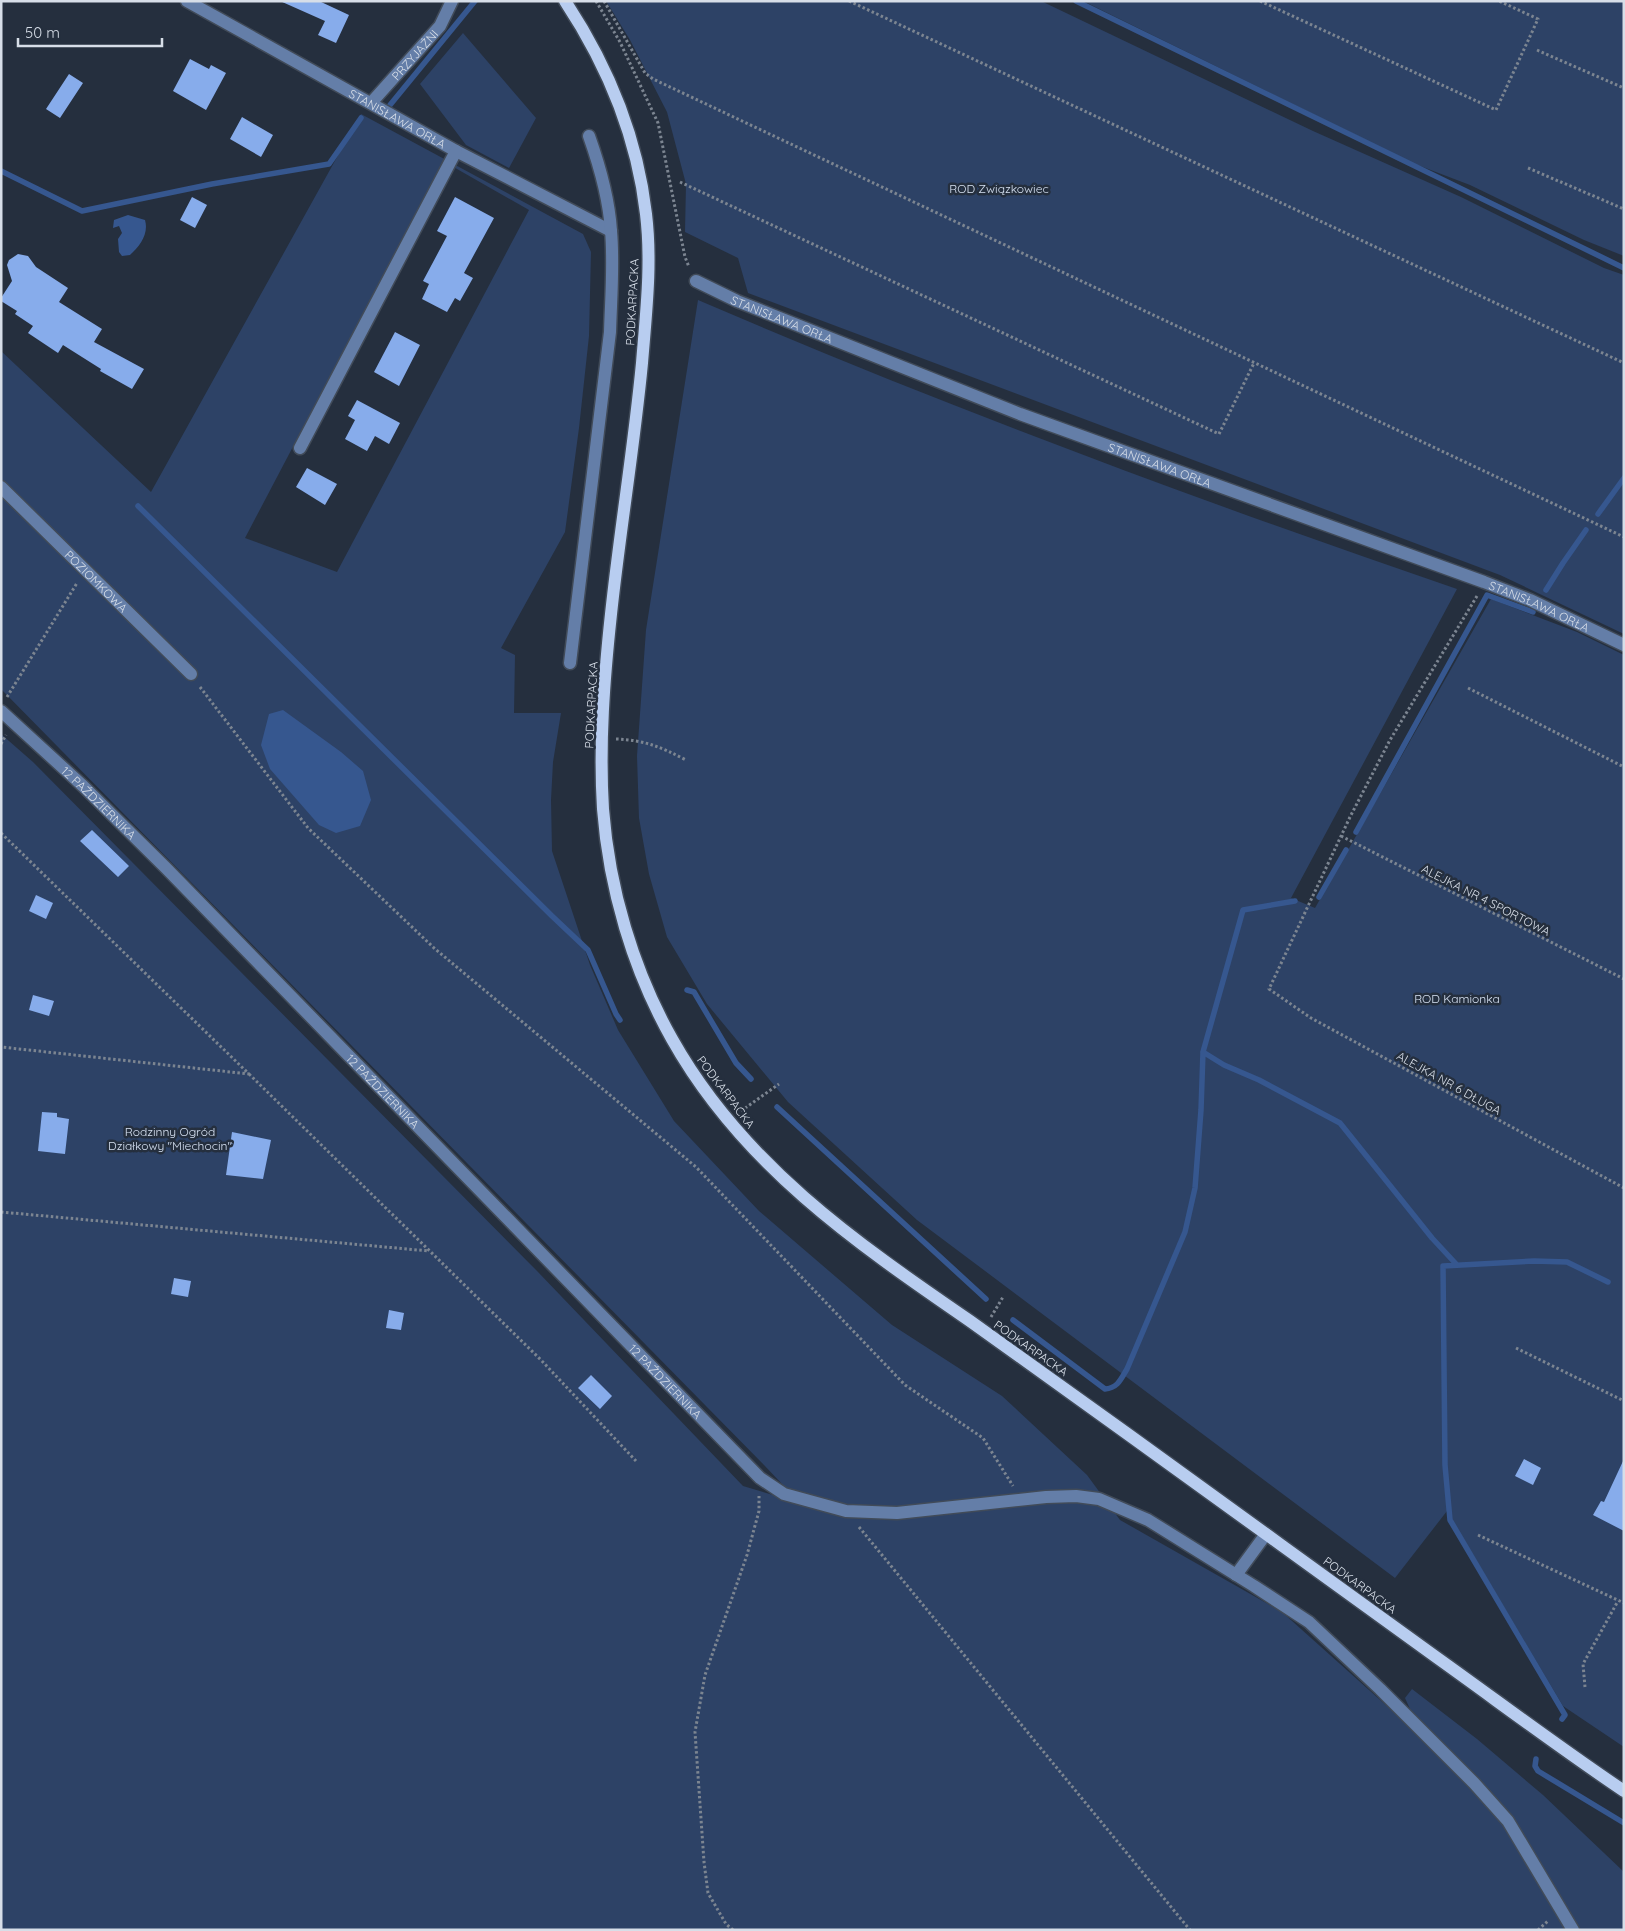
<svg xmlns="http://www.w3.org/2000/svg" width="1625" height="1931" viewBox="0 0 1625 1931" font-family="Quicksand,sans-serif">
  <rect width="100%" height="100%" fill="#252f3e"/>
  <!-- green -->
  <path fill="#2d4266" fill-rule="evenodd" d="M606,1H1041L1313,131L1461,197L1604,268L1624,275V634L1500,575L748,293L738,258L685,232L686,184L667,112L630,40Z
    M1083,1H1624V256L1584,240L1470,185L1415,164Z
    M463,33L536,118L509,168L466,145L420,84Z
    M361,114L583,234L591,252L589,336L579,428L565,532L501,648L515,655L514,713H561L553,762L551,800L552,851L590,965L618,1030L674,1121L759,1211L892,1325L1002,1396L1087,1475L1120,1520L1282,1612L1407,1724L1410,1709L1405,1698L1412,1689L1477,1739L1543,1795L1624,1872V1930H1V734L33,762L538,1272L743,1486L800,1503L764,1465L1,689V351L151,492ZM443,161L529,210L337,572L245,538Z
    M698,300C947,407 1200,501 1457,589L1291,898L1315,908L1491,599L1577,632L1624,655V1747L1563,1706L1447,1511L1395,1578L917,1220L788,1102L707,1004L667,937L649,874L639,818L637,756L646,630Z"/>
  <!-- water -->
  <path fill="#36578f" d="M128,215L145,220C149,234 140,246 130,255L122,256L119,252L118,239L122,233L119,226L113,228L114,220Z
    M283,710L341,752L363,771L371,800L360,826L336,833L319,825L270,769L261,745L269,714Z"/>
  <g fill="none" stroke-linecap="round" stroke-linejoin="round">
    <!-- stream -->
    <path stroke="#36578f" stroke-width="5.5" d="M1076,1L1624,268
      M390,105L475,1
      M1,171L82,211L212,184L329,164L361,118
      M138,506L552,916L588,950L616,1014L620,1020
      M1598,514L1624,478
      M1546,590L1563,563L1586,530
      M1356,832L1487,595L1533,612
      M1319,897L1346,850
      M687,990L694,992L736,1063L751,1079
      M1203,1052L1224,1065L1259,1080L1340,1123L1432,1238L1457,1265
      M777,1107L986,1299
      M1013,1320L1105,1389C1118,1388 1121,1379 1127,1369L1185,1232L1195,1188L1201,1110L1203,1052L1243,910L1295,901
      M1562,1719L1565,1715L1450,1520L1445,1465L1443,1266L1534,1261L1567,1262L1608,1282
      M1536,1759L1535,1766L1538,1771L1624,1823"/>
  </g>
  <!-- building -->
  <path fill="#87aceb" d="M280,1H319L349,15L336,43L318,35L325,21Z
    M190,59L209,69L211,65L226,73L206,110L173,91Z
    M69,74L83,83L60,118L46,109Z
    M242,117L273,135L261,157L230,139Z
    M192,197L207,205L195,228L180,220Z
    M455,197L494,218L464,273L473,278L460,301L455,298L447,312L422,299L429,284L423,281L447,236L437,231Z
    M18,254L28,256L36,267L68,288L59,302L102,329L94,342L144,369L132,389L100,371L101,369L63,345L58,353L28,333L33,326L15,314L17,311L1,301V298L12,281L7,265L9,260Z
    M395,332L420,345L399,386L374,372Z
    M357,400L400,423L389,444L375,436L367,451L345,439L355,420L348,416Z
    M307,468L337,484L325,505L296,487Z
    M92,830L129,866L118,877L80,841Z
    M36,895L53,903L46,919L29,911Z
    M33,995L54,1001L49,1016L29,1010Z
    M42,1112L57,1113V1117L69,1119L65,1154L38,1151Z
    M232,1132L271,1140L263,1179L226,1175Z
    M174,1278L191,1281L188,1297L171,1294Z
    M389,1310L404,1313L401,1330L386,1328Z
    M591,1375L612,1396L600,1409L578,1388Z
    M1524,1459L1541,1468L1533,1485L1515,1476Z
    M1624,1459V1531L1593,1515L1601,1501L1604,1502Z"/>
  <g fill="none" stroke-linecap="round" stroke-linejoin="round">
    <defs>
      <g id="minor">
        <path id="s1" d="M187,1L456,151L611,231"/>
        <path id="s2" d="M371,103L440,26L452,1"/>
        <path id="s3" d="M696,281L737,301L1020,414L1484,582L1530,600L1624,645"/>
        <path d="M300,448L456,151"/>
        <path id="s4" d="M1,487L191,674"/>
        <path d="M570,663L610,332C611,298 614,264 611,231C609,198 600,167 589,136"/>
        <path id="s5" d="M1,711L83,786L166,868L760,1478L784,1494L846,1511L897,1513L1046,1497L1076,1496L1099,1499L1148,1520L1254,1586L1309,1622L1380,1689L1474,1783L1508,1821L1573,1930"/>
        <path d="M1236,1575L1266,1534"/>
      </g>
      <path id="major" d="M565,1C608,66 637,136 646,214C652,264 646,313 642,363C634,447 620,530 611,614C604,679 599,744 603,809C609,888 633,970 672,1039C742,1164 855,1242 970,1321C1023,1359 1076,1397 1129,1435C1231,1509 1334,1583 1436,1657C1499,1702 1560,1748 1624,1791"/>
    </defs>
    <!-- minor casing -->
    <use href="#minor" stroke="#414b59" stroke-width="15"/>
    <!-- major casing -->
    <use href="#major" stroke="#414b59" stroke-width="15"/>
    <!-- path -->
    <path stroke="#7c8591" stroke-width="3" stroke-dasharray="2.5 2.5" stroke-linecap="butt" d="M596,1L620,42L658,123L685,257L689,267
      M604,1L645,73L653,79L1624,537
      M849,1L1624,363
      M1260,1L1496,110L1538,19L1499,1
      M1537,50L1624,88
      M1528,168L1624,209
      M680,182L1219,434L1254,363
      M1477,596L1390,740L1350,817L1269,989L1311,1018L1624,1188
      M200,687L308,828L434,948L696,1167L905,1385L983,1438L1013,1486
      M1468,688L1624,767
      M7,697L77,583
      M616,739C644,740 661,747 686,760
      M1,744L6,735
      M1,833L249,1074L1,1047
      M1341,836L1624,979
      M249,1074L541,1360L636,1461
      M741,1111L779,1084
      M1,1212L429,1251
      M991,1317L1003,1297
      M1516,1348L1624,1401
      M859,1527L1190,1930
      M1478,1535L1624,1603
      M1585,1687L1583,1664L1618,1601
      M733,1930L726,1924L708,1893L704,1862L695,1732L705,1675L747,1555L759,1511V1496
      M1538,1930L1549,1920"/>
    <!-- minor -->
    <use href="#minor" stroke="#647ea8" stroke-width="12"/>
    <!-- major -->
    <use href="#major" stroke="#b8cdf0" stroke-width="12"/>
  </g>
  <g text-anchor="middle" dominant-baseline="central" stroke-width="5" stroke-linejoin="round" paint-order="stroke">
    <!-- street labels -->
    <g font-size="12" fill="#d7dee8" stroke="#252f3e">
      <text stroke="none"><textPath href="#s2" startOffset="65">PRZYJAŹNI</textPath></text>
      <text stroke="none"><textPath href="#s1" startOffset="241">STANISŁAWA ORŁA</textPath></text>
      <text transform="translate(632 302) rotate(-87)">PODKARPACKA</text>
      <text stroke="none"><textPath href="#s3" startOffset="94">STANISŁAWA ORŁA</textPath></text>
      <text stroke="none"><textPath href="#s3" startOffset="499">STANISŁAWA ORŁA</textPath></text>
      <text stroke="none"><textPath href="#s4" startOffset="134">POZIOMKOWA</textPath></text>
      <text stroke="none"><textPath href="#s3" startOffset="904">STANISŁAWA ORŁA</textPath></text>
      <text transform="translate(591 705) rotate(-87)">PODKARPACKA</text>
      <text stroke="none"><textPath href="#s5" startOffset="134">12 PAŹDZIERNIKA</textPath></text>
      <text transform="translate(1486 900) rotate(27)">ALEJKA NR 4 SPORTOWA</text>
      <text transform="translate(1449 1083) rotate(29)">ALEJKA NR 6 DŁUGA</text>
      <text stroke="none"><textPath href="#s5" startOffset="539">12 PAŹDZIERNIKA</textPath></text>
      <text transform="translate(726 1092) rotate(53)">PODKARPACKA</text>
      <text transform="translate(1031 1348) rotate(35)">PODKARPACKA</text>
      <text stroke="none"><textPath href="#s5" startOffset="944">12 PAŹDZIERNIKA</textPath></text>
      <text transform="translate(1360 1585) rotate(36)">PODKARPACKA</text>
    </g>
    <!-- park labels -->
    <g font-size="12" fill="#d5e0f1" stroke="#252f3e">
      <text x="999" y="188">ROD Związkowiec</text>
      <text x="1457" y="998">ROD Kamionka</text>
      <text x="170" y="1131">Rodzinny Ogród<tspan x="170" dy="14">Działkowy "Miechocin"</tspan></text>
    </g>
  </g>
  <!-- border -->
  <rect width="1625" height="1931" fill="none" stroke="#d7dee8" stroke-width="5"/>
  <!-- scale -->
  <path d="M18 38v8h144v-8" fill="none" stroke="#d7dee8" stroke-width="2.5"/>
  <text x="25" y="38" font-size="15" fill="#d7dee8" stroke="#252f3e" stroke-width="4" paint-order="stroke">50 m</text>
</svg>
